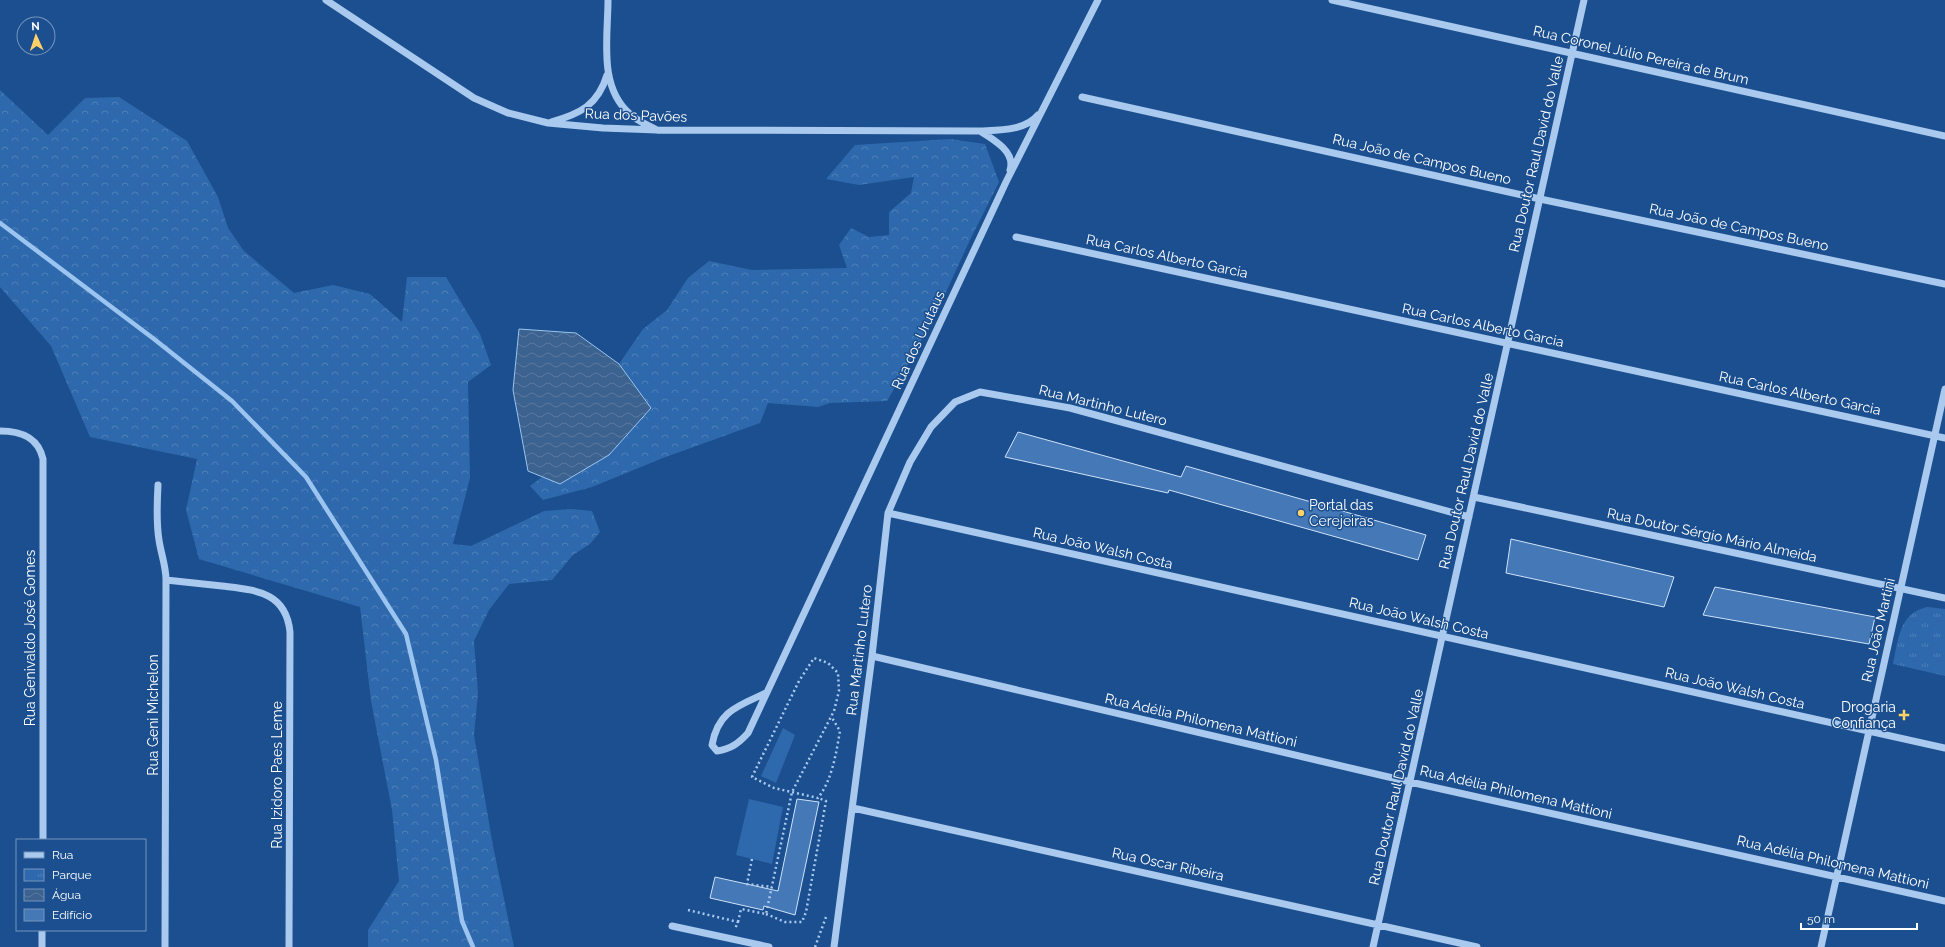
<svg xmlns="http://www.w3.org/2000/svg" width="1945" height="947" viewBox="0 0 1945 947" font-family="Raleway,sans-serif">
  <defs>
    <pattern id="forest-crowns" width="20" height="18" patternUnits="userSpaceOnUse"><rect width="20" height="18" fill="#2e69ad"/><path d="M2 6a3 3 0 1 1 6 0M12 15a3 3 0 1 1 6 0" fill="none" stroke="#4d80b9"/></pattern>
    <pattern id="park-tufts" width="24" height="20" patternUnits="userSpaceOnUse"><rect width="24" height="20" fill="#2e69ad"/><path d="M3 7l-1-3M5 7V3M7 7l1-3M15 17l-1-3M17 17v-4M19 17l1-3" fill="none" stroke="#4d80b9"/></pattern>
    <pattern id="water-waves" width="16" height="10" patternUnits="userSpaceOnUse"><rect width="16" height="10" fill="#3c6290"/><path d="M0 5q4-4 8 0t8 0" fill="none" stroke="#597aa1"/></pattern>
  </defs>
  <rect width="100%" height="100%" fill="#1b4f8f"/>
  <!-- grass -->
  <path fill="#2e69ad" d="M783,728L795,735L776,783L761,776Z
    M749,799L783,807L772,864L736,855Z"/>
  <!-- forest -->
  <path fill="url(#forest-crowns)" d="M0,90L48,135L85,98L119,97L187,141L218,197L228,228L244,251L294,293L333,285L370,294L402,322L407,277H446L480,334L491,365L468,382L470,478L453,544L471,546L544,511L572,509L592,511L600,532L590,544L573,555L552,580L509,584L489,610L474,641L478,693L474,735L493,846L514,947H368V930L399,881L392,810L371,701L360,607L199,559L186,510L197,459L90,437L51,346L0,287Z
    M950,139L985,144L999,182L969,242L935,316L887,401L830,403L818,407L768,403L760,423L663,458L592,487L543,500L530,486L542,477L560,484L609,455L651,408L619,364L643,329L667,310L688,278L709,261L752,270L847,268L839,245L851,228L869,237L889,235V212L911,193L914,177L859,185L826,179L855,145Z"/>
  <!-- park -->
  <path fill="url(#park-tufts)" d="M1927,607L1945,609V676L1893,664C1898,641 1899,613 1927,607Z"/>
  <!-- water -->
  <path fill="url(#water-waves)" stroke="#9cc4f0" d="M519,329L576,333L619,364L651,408L609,455L560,484L528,471L513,390Z"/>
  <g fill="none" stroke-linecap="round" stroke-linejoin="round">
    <!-- stream -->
    <path stroke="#9cc4f0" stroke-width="4.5" d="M0,223L154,339L232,401L306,477L406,634L436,760L462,921L473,947"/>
  </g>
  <!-- building -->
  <path fill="#4478b7" stroke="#cfe3fa" d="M1018,432L1181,477L1186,466L1426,535L1418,560L1169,490L1168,493L1005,457Z
    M1511,539L1674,577L1664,607L1506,573Z
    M1715,587L1875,617L1869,644L1703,615Z
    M797,799L819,802L795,915L764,906L763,910L710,898L715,877L778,891Z"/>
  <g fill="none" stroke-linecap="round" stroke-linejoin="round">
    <!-- path -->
    <path stroke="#a9c9ee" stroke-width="2.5" stroke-dasharray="2 3" stroke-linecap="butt" d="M752,859L747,884L772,887
      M688,910L738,922L735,929
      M766,914L785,922H802L806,912L826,801L818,798
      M738,922L741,909L766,914L792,792L834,711L839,691L838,673L828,663L814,658L799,681L752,777L774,788L818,798C832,780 836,754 840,731L831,716
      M815,947L826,917"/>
    <!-- minor -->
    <path stroke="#a9c9ee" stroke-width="7" d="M326,0L474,98L508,113L548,123L603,128L657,130L980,131C993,139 1016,152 1010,170
      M608,0C608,37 598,87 630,114C637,121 648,125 657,130
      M1332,0L1945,136
      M1082,97L1540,199L1945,284
      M551,122C580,114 598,105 607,75
      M980,131C998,130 1025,131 1038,115
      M1016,237L1945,438
      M0,431C21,431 38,437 43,459V840
      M158,485C157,503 156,522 159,540C161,554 166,566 166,580L165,947
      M1474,497L1945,598
      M888,513L1945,748
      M166,580C185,582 203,584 222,586C254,590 286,591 290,632L289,947
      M872,656L1410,782L1945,901
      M766,693C738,706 718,711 712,745L717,751C731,749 739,743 748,733L1006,182L1098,0
      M853,808L1477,947
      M672,926L769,947
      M42,947V930
      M834,947L872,656L888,513L910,462L931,427L955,402L980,392L1070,408L1469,517
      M1373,947L1584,0
      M1821,947L1945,389"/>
  </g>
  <!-- markers -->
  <g fill="#ffd166" stroke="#1b4f8f" stroke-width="1.5">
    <circle cx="1301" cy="513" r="4"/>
    <path d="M1902 709h4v4h4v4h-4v4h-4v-4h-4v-4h4z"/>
  </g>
  <g text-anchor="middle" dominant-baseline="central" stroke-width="3" stroke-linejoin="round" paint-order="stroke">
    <!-- street labels -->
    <g font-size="14" fill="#fff" stroke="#1b4f8f">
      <text transform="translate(1641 55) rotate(13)">Rua Coronel Júlio Pereira de Brum</text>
      <text transform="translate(636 115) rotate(2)">Rua dos Pavões</text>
      <text transform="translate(1536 154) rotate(-77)">Rua Doutor Raul David do Valle</text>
      <text transform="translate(1422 159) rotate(13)">Rua João de Campos Bueno</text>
      <text transform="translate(1739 227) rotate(12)">Rua João de Campos Bueno</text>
      <text transform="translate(1167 256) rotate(12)">Rua Carlos Alberto Garcia</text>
      <text transform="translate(1483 325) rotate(12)">Rua Carlos Alberto Garcia</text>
      <text transform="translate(918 340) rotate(-65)">Rua dos Urutaus</text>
      <text transform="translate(1800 393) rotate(12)">Rua Carlos Alberto Garcia</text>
      <text transform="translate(1103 405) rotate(14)">Rua Martinho Lutero</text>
      <text transform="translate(1466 471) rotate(-77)">Rua Doutor Raul David do Valle</text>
      <text transform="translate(1712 535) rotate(12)">Rua Doutor Sérgio Mário Almeida</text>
      <text transform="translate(1103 548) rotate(13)">Rua João Walsh Costa</text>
      <text transform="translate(1419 618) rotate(13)">Rua João Walsh Costa</text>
      <text transform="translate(1878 630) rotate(-77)">Rua João Martini</text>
      <text transform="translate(30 638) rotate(-90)">Rua Genivaldo José Gomes</text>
      <text transform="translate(859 650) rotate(-83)">Rua Martinho Lutero</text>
      <text transform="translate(1735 688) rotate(13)">Rua João Walsh Costa</text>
      <text transform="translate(153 715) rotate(-90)">Rua Geni Michelon</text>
      <text transform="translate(1201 720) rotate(13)">Rua Adélia Philomena Mattioni</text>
      <text transform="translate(277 775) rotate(-90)">Rua Izidoro Paes Leme</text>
      <text transform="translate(1396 787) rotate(-77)">Rua Doutor Raul David do Valle</text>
      <text transform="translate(1516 792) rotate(13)">Rua Adélia Philomena Mattioni</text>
      <text transform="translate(1833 862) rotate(13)">Rua Adélia Philomena Mattioni</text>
      <text transform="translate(1168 864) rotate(12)">Rua Oscar Ribeira</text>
    </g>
    <!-- poi labels -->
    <g font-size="14" fill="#fff" stroke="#1b4f8f" text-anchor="start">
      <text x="1309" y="505">Portal das<tspan x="1309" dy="16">Cerejeiras</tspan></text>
      <text x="1896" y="707" text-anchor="end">Drogaria<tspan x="1896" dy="16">Confiança</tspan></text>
    </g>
  </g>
  <!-- legend -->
  <rect x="16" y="839" width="130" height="92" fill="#1b4f8f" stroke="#7695bc"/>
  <rect x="24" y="852" width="20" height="6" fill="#a9c9ee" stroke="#7695bc"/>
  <text x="52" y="859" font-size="12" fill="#ffffff">Rua</text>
  <rect x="24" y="869" width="20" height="12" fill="url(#park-tufts)" stroke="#7695bc"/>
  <text x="52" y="879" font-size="12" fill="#ffffff">Parque</text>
  <rect x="24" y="889" width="20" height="12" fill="url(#water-waves)" stroke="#7695bc"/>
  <text x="52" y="899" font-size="12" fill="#ffffff">Água</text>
  <rect x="24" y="909" width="20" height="12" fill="#4478b7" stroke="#7695bc"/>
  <text x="52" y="919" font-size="12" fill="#ffffff">Edifício</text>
  <!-- north arrow -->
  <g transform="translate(36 36) rotate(357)"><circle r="19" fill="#1b4f8f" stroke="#7695bc"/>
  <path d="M0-3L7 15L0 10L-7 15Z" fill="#ffd166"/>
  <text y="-6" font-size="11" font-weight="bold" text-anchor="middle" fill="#ffffff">N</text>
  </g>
  <!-- scale -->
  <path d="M1801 923v6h116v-6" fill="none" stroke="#ffffff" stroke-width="2"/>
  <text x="1807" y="923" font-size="12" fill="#ffffff" stroke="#1b4f8f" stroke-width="3" paint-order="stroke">50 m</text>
</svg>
